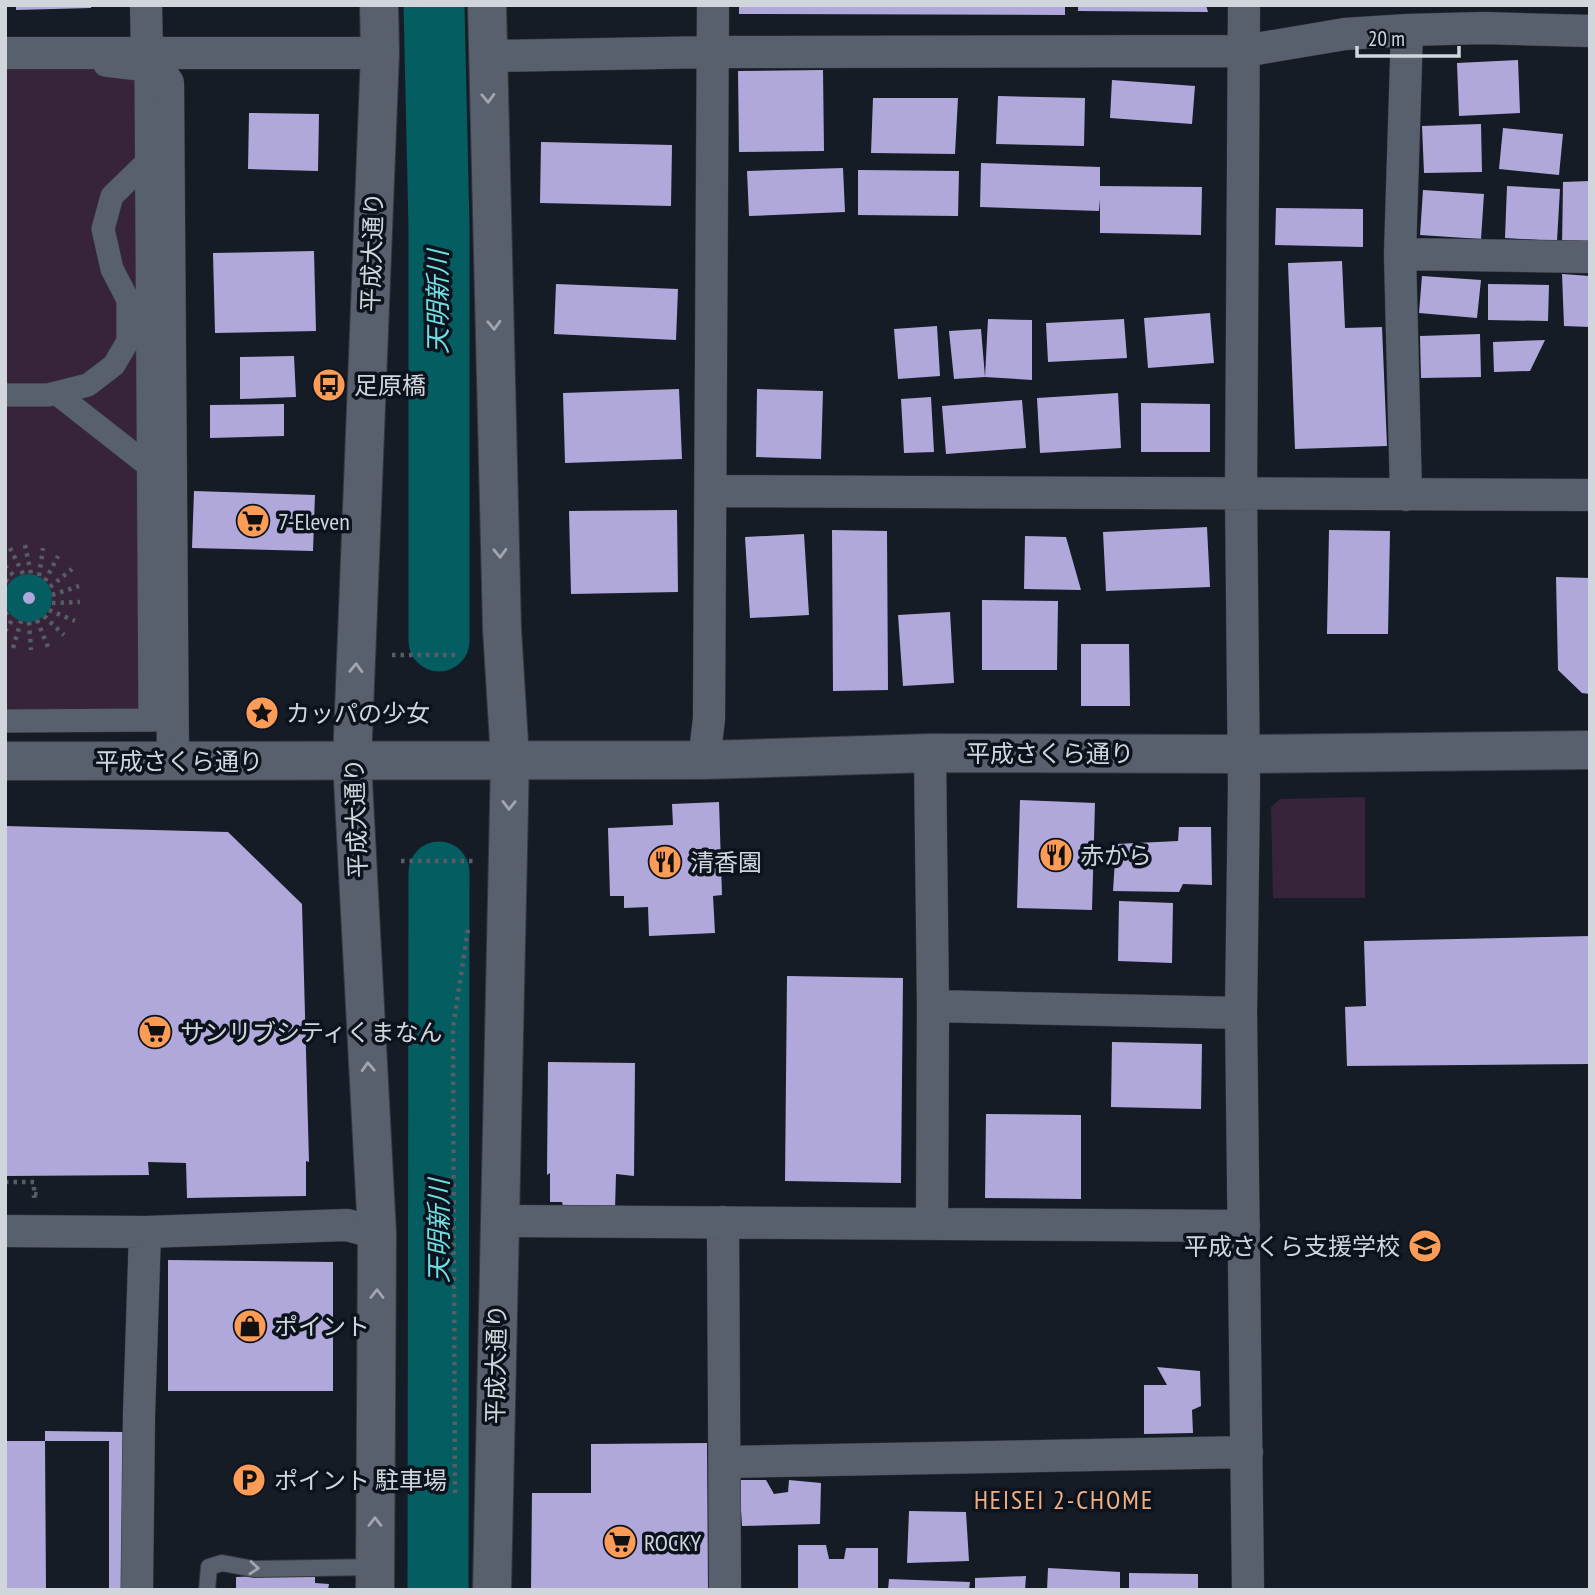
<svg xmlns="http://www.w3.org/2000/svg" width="1595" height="1595" viewBox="0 0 1595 1595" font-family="'PT Sans Narrow','Noto Sans JP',sans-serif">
  <rect width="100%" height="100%" fill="#151c26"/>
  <!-- green -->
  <path fill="#37243a" d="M150,64L158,720L5,721V65Z
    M1365,797V898H1273L1271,807L1280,799Z"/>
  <!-- water -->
  <path fill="#045d60" d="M4 598a24 24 0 1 1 48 0a24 24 0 1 1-48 0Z"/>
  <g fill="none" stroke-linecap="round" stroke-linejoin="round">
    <!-- river -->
    <path stroke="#045d60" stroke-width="61" d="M434,5L439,228V641
      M438,1590L439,872"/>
  </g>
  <!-- building -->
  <path fill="#b0a8db" d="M16,5H91V8L16,10Z
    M739,5H1065V15L739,14Z
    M1078,5H1206L1208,12L1078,11Z
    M1518,60L1520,113L1459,116L1457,63Z
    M823,70L824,151L739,152L738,71Z
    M1112,80L1195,86L1192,124L1110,118Z
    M998,96L1085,98L1084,146L996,144Z
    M873,98H958L955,154L871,153Z
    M249,113L319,114L318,171L248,169Z
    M1481,124L1482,172L1424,173L1422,126Z
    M1503,128L1563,134L1559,175L1499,169Z
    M541,142L672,145L671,206L540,203Z
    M981,163L1100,167V186L1202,187L1201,235L1100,233V199L1099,211L980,207Z
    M843,168L845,212L749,216L747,171Z
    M858,170L959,171L958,216L858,215Z
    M1590,181V249L1562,248L1563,182Z
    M1507,186L1560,189L1557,241L1505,238Z
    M1423,190L1484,194L1481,239L1420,235Z
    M1276,208L1363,209V247L1275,245Z
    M314,251L316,331L215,333L213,253Z
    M1342,261L1345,328L1382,327L1387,446L1295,449L1288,263Z
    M1562,274L1590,276V327L1564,326Z
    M1422,276L1481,280L1477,318L1419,313Z
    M556,284L678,289L676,340L554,334Z
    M1488,284L1549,285L1548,321L1488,320Z
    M1210,313L1214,363L1148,368L1144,318Z
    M988,319L1032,320V380L985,377L954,379L949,331L981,329L985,377Z
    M1124,319L1127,358L1048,362L1046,323Z
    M937,326L940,376L898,379L894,329Z
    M1480,334L1481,377L1421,378L1420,336Z
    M1545,340L1530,371L1494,372L1493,342Z
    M294,356L296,397L240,399V357Z
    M679,389L682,459L565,463L563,393Z
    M757,389L823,391L821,459L756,457Z
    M1118,393L1121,448L1040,453L1037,398Z
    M931,397L934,452L904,453L901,399Z
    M1022,400L1026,448L946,454L942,406Z
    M1141,403L1210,404V452H1141Z
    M284,404V436L210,438V405Z
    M194,491L315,495L313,551L192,548Z
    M677,510L678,592L571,594L569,511Z
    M1207,527L1210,587L1106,591L1103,532Z
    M832,530L887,531L888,690L833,691Z
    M1329,530L1390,531L1388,634H1327Z
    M804,534L809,615L750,618L745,537Z
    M1025,536L1066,537L1081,590L1024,589Z
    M1556,577L1590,578V694L1582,693L1558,670Z
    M23 598a6 6 0 1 1 12 0a6 6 0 1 1-12 0Z
    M982,600L1058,601L1057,670H982Z
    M950,612L954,683L903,686L898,615Z
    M1081,644H1129L1130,706H1081Z
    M1020,800L1095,803L1092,910L1017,908Z
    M719,802L722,895L713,896L715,933L649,936L648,907L624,908V896H610L608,828L673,825L672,804Z
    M5,826L228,832L302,904L309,1162L306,1161V1196L187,1198L186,1163L148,1162L149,1175L5,1176Z
    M1179,827H1211L1212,885L1183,884L1179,892L1113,891L1116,844L1178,841Z
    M1119,901L1173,903L1172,963L1118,961Z
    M1590,936V1064L1347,1066L1345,1007L1366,1006L1364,941Z
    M787,976L903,978L901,1183L785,1181Z
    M1112,1042L1202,1044L1201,1109L1111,1107Z
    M548,1062L635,1063L634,1176L616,1174L615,1210H564L562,1202H550V1173L547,1175Z
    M986,1114L1081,1115V1199L985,1198Z
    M168,1260L333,1262V1391H168Z
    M1157,1367L1200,1371L1201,1406L1192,1410L1193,1433L1144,1434V1385H1167Z
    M45,1431L124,1432V1590H109V1441H45Z
    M5,1441H45L46,1590H5Z
    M707,1443L708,1590H531L532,1493H591V1444Z
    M739,1480H766L774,1494L788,1492L789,1480L821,1483L820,1524L742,1526Z
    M909,1511L966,1512L969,1561L907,1563Z
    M798,1545H826L829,1559H844L846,1548H878V1590L798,1589Z
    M1048,1568L1120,1572V1590H1047Z
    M1129,1573L1198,1574V1590H1129Z
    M315,1574V1583L329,1584L328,1590H236V1577Z
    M1026,1576L1025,1590H975V1578Z
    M889,1579L970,1582L969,1590H888Z"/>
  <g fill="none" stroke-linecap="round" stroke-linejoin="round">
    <defs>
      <path id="service" d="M207,1590L209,1567L222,1563L254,1569L375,1567"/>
      <path id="pedestrian" d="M105,65L146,70L150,720
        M56,393L149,466
        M5,395H48L88,385L114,365L128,341V300L112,269L103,229L112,196L147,162
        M5,721L158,720"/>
      <path id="minor" d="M146,5L147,53L168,83L173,761
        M1244,5L1241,493L1244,786L1241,1013L1248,1590
        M5,53H380
        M487,56L714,52L1244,51L1345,34L1407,30L1484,28L1590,31
        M1400,254L1590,257
        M712,491L1590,495
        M1406,495L1400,254L1407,30
        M930,753L933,1006L932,1223
        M704,760L709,719L713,5
        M933,1006L1241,1013
        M498,1221L1244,1226
        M723,1222L725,1590
        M5,1231L145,1232L347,1225L377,1233
        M725,1462L1247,1452
        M137,1590L139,1415L145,1232"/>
      <path id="tertiary" d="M487,5L502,629L510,759L492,1590
        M5,761L704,760L930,753L1244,754L1590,750
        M375,1590L377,1233L352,761L380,53L379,5"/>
    </defs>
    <!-- service casing -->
    <use href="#service" stroke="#343840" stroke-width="18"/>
    <!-- pedestrian casing -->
    <use href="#pedestrian" stroke="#343840" stroke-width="24"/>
    <!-- minor casing -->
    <use href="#minor" stroke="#343840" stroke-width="33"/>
    <!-- tertiary casing -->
    <use href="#tertiary" stroke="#343840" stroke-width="40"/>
    <!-- path -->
    <path stroke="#565d66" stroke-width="4.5" stroke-dasharray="3.5 5" stroke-linecap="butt" d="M25,545L31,574
      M10,548L23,574
      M5,566L15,577
      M39,576L43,548
      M5,580L9,582
      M45,581L58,556
      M50,587L72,569
      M52,595L79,586
      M52,603L80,602
      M49,610L75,621
      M5,614L8,612
      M44,616L64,635
      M37,620L48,647
      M29,622L31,650
      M5,631L14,617
      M13,648L21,621
      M392,655H459
      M401,861H474
      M5,1182H34V1198
      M34,1194L42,1195
      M455,1493L453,1028L468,929"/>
    <!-- service -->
    <use href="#service" stroke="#58606d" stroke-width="16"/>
    <!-- pedestrian -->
    <use href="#pedestrian" stroke="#58606d" stroke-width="23"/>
    <!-- minor -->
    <use href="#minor" stroke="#58606d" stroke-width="32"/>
    <!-- tertiary -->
    <use href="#tertiary" stroke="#58606d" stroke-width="38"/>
  </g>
  <!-- one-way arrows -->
  <defs><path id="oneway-chevron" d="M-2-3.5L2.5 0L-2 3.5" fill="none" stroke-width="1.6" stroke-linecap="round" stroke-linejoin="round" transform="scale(1.75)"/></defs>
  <g stroke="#a1a7b0">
    <use href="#oneway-chevron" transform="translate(488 98) rotate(88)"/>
    <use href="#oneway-chevron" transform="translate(494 325) rotate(88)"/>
    <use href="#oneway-chevron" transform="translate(500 553) rotate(88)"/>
    <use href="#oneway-chevron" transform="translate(356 668) rotate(-88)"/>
    <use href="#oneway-chevron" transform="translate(509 805) rotate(91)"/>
    <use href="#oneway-chevron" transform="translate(368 1067) rotate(-93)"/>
    <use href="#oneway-chevron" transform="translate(377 1294) rotate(-90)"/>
    <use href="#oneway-chevron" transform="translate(375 1522) rotate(-90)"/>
    <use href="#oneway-chevron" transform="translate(254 1568) rotate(5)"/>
  </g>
  <!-- icons -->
  <defs>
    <symbol id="bus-disc" viewBox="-11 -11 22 22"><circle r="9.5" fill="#fd9c56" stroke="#0c131d"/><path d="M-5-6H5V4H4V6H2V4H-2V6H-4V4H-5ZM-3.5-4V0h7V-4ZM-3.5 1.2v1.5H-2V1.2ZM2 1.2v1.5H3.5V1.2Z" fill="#111"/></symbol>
    <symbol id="supermarket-disc" viewBox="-11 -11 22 22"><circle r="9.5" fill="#fd9c56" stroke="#0c131d"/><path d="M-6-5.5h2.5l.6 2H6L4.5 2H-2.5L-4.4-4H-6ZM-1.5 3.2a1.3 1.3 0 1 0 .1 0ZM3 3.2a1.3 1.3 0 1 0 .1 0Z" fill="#111"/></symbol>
    <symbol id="sight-disc" viewBox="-11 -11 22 22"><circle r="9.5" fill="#fd9c56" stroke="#0c131d"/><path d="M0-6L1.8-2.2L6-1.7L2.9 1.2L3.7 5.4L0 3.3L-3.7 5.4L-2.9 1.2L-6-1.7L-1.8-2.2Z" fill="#111"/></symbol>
    <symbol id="restaurant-disc" viewBox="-11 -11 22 22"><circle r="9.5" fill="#fd9c56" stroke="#0c131d"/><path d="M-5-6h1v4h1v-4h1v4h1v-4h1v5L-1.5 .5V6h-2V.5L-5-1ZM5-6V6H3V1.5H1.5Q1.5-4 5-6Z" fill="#111"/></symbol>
    <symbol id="school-disc" viewBox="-11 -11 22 22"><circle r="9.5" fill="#fd9c56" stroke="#0c131d"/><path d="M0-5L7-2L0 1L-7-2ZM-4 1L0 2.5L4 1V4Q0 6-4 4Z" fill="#111"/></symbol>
    <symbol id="shop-disc" viewBox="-11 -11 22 22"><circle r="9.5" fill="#fd9c56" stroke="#0c131d"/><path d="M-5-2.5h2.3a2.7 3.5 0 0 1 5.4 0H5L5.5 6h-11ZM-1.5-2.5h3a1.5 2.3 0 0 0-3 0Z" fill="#111"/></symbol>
    <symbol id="parking-disc" viewBox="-11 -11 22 22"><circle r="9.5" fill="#fd9c56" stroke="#0c131d"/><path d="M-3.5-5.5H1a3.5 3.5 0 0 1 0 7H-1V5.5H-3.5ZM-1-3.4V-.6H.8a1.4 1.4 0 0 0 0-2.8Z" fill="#111"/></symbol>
  </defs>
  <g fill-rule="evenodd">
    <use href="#bus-disc" x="310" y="366" width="38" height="38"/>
    <use href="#supermarket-disc" x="234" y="502" width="38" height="38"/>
    <use href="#sight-disc" x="243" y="694" width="38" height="38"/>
    <use href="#restaurant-disc" x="1037" y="836" width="38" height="38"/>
    <use href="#restaurant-disc" x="646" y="843" width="38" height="38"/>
    <use href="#supermarket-disc" x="136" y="1013" width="38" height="38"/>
    <use href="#school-disc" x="1406" y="1227" width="38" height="38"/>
    <use href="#shop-disc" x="231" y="1307" width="38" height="38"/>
    <use href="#parking-disc" x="230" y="1461" width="38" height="38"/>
    <use href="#supermarket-disc" x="601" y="1523" width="38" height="38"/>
  </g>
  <g text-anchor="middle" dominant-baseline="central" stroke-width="7" stroke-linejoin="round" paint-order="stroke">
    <!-- street labels -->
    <g font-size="24" fill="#d1d6dd" stroke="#0c131d">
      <text transform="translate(372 252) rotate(-88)">平成大通り</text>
      <text x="1050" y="753">平成さくら通り</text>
      <text x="179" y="761">平成さくら通り</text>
      <text transform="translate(356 818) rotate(-92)">平成大通り</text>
      <text transform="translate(496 1364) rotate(-89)">平成大通り</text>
    </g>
    <!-- poi labels -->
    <g font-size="24" fill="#d1d6dd" stroke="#0c131d" text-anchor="start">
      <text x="354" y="385">足原橋</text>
      <text x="278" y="521">7-Eleven</text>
      <text x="286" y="713">カッパの少女</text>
      <text x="1080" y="855">赤から</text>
      <text x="690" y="862">清香園</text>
      <text x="180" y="1032">サンリブシティくまなん</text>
      <text x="1400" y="1246" text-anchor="end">平成さくら支援学校</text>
      <text x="274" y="1326">ポイント</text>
      <text x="274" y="1480">ポイント 駐車場</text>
      <text x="644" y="1542">ROCKY</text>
    </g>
    <!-- water labels -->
    <g font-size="26" font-style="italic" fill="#6fdfe3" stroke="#0c131d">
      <text transform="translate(437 302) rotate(-90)">天明新川</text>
      <text transform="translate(438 1231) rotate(-90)">天明新川</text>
    </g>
    <!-- neighbourhood labels -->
    <g font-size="26" letter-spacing="2" fill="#f3af81" stroke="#0c131d">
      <text x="1064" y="1499">HEISEI 2-CHOME</text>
    </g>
  </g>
  <!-- border -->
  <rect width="1595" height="1595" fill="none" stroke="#d1d6dd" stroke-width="14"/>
  <!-- scale -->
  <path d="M1357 46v10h102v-10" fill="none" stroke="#d1d6dd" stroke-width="3.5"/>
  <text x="1368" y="46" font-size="21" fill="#d1d6dd" stroke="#0c131d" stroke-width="5" paint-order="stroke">20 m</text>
</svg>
